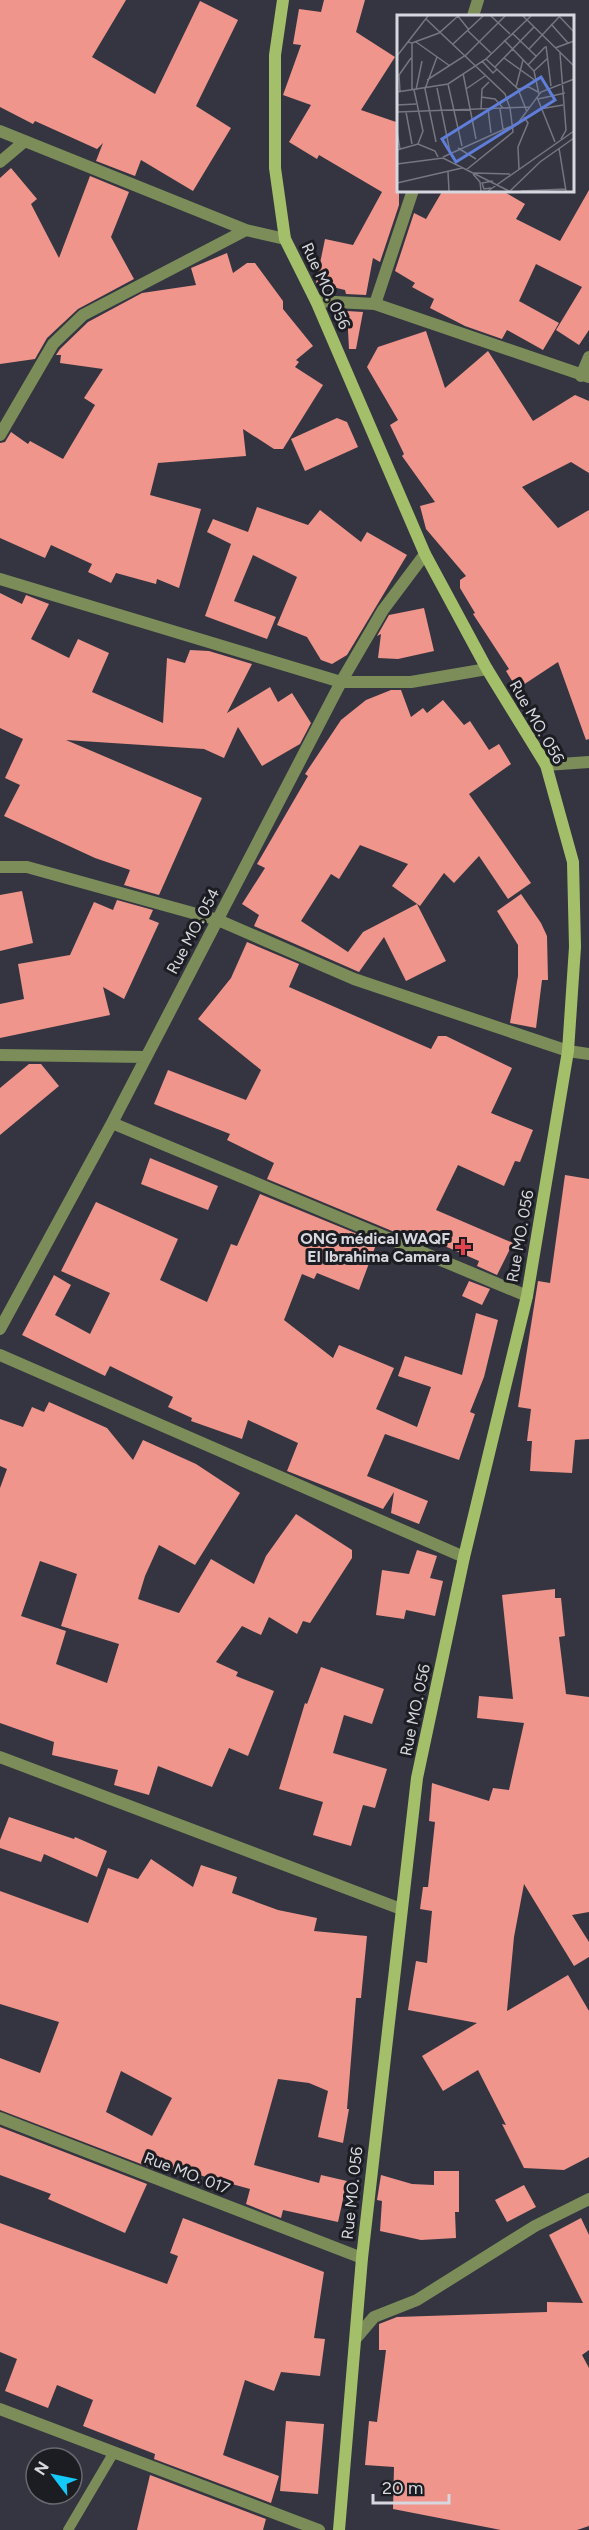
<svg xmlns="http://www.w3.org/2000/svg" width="589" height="2530" viewBox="0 0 589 2530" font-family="Figtree,sans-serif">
  <rect width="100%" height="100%" fill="#343540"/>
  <!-- building -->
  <path fill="#ef958b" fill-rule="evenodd" d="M0,0H126L92,57L155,94L200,1L238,20L196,106L231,128L193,191L141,160L135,176L96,161L103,143L97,149L35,121L33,124L0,107Z
    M324,0H365L356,32L395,57L361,110L399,123V205L380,262L373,258L366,295L346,294L345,290L316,283L325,239L353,245L382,192L319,155L317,159L289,142L311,105L283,95L301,45L293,44L299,9L321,12Z
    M11,168L37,199L31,204L59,258L90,176L129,192L111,237L134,279L78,309L47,338L35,359L0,364V178Z
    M443,190H501L525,204L516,219L560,241L589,190V330L579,345L556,330L582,287L536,264L519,301L559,323L543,350L507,330L502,339L465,326L430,308L434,299L412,287L415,283L395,271L414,213L426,219Z
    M227,253L233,273L247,263H255L283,301V309L313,346L296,360L299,362L295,367L323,385L283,449H274L243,429L246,456L158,463L150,495L201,509L179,588L157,579L156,584L116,573L111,583L88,572L92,564L51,545L45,558L0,538V443L5,442L11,432L28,444L30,441L63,459L95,405L84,398L103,369L60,363L61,355H56L60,349L88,322L142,293L196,285L191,268Z
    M347,311L363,312L356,349H349Z
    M426,331L445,388L488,351L533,421L575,395L589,401V473L571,462L522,487L558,528L589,510V739L586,740L558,662L517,689L506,671L509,669L473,614L475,613L460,588V580L466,576L426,529L420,506L435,502L402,456L404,454L390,425L398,420L367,367L378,347Z
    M337,418L347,422L358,447L305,471L291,439Z
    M257,507L308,525L320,510L361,542L367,532L407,555L347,655L332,664L321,660L307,637L277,625L297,577L253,555L234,601L276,617L267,639L205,616L231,544L207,532L213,519L248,532Z
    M0,593L22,604L26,595L49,604L31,639L69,658L78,639L109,653L92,692L163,723L167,658L185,663L190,650L209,651L252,664L227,713L270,687L278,702L292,693L311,723L300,744L262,766L238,727L224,758L204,749L66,740L202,798L159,895L124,885L130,870L95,858L4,816L20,785L5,778L23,739L0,728Z
    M424,608L434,651L398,659L378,658L381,634L377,636L389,615Z
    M391,690H401L411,717L423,708L427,713L443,700L464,725L470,721L489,750L499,744L511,764L469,794L531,883L508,899L479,856L454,883L444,873L420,906L392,886L408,864L360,845L339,879L331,874L301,921L348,952L363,932L417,904L446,961L406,981L384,937L359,972L254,926L259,915L242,904L265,868L257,864L308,776L305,774L341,720L366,700Z
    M22,891L33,943L0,951V895Z
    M521,894L541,923L547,936L548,980H542L536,1028L510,1023L518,976V945L497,911Z
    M117,900L153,910L149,919L159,923L124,999L103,987L110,1015L0,1038V1004L24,999L18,964L70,955L94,902L113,910Z
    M247,942L299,964L289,987L431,1049L438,1036H446L512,1068L491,1113L533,1130L520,1162L515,1161L504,1186L458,1165L436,1210L513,1243L497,1275L477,1266L479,1261L424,1237L421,1243L267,1179L274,1163L227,1140L230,1134L154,1104L168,1070L246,1100L261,1070L198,1019L231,978Z
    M29,1064H41L59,1086L0,1135V1088Z
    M150,1158L218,1186L208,1210L141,1184Z
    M565,1175L589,1179V1439L575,1440L572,1473L530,1471L532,1441H527L531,1409L518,1407L538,1281L550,1283Z
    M260,1194L377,1242L359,1290L317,1273L314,1279L302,1274L284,1320L333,1358L339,1345L394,1368L376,1409L417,1427L431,1387L398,1376L405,1356L462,1375L476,1313L498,1320L484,1377L470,1412L475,1414L459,1460L385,1434L367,1476L428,1501L419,1524L391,1513L394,1492L383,1509L287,1471L298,1443L248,1420L242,1439L191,1421L192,1418L168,1407L173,1397L110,1366L105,1376L22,1335L54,1275L71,1285L55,1315L90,1334L110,1293L61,1271L96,1202L178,1239L160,1280L207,1302L231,1244L237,1246Z
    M469,1281L490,1289L482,1305L462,1296Z
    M49,1402L107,1428L133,1460L143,1440L196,1464L240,1493L195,1565L159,1545L145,1576L138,1599L179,1613L211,1559L254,1584L266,1556L296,1514L352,1550V1558L310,1623L303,1621L297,1634L269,1617L261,1635L242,1626L216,1662L238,1672L236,1676L274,1691L248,1756L229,1748L212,1787L158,1766L149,1795L114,1785L118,1770L52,1755L54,1742L0,1723V1488L7,1469L0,1466V1419L23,1427L32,1407L44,1412ZM40,1561L77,1574L61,1626L119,1644L107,1683L56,1664L66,1631L21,1616Z
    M417,1550L437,1556L430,1578L443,1581L435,1616L406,1610L404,1619L376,1615L382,1570L409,1574Z
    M555,1589V1598H561L565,1636L559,1637L566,1694L589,1697V1912L572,1915L589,1942V1957L574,1966L524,1884L514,1937L507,2011L568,1975L589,2011V2157L564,2170L524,2168L502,2124L506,2125L478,2070L443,2091L422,2056L477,2023L408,2010L416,1961L427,1963L432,1911L420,1909L423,1887H428L435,1822L429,1821L432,1783L489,1801L493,1788L509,1790L524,1723L477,1718L479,1696L513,1699L502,1595Z
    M321,1667L384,1689L372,1724L344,1715L333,1753L387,1769L375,1808L363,1805L351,1846L313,1835L323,1802L279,1789L305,1703L307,1704Z
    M9,1817L74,1839L75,1837L107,1851L97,1877L44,1854L41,1862L0,1848V1840Z
    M151,1859L193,1887L201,1865L237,1877L232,1893L278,1910L317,1918L314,1931L367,1936L361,1998H356L347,2109H349L343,2143L318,2137L328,2091L309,2083L278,2079L254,2165L319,2183L321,2175L347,2181L338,2222L283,2210L281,2218L246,2204L250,2189L192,2173L189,2178L157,2161L154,2169L0,2110V2058L40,2073L59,2022L0,2004V1891L88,1923L108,1868L138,1879ZM121,2071L172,2098L152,2136L106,2112Z
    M0,2127L147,2184L125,2233L48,2199L51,2194L0,2175Z
    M434,2171H459V2212H455L456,2238L421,2240L380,2231L382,2201L377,2200L381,2175L412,2184L434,2185Z
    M524,2185L536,2207L507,2222L495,2200Z
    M183,2218L324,2272L314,2338L325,2339L320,2376L281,2372L274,2391L245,2380L223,2455L279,2476L271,2503L154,2459L155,2454L83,2426L93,2400L57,2385L48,2408L5,2391L17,2359L0,2352V2223L167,2284L178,2256L170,2253Z
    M581,2218L589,2235V2350L582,2355L589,2368V2526L577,2530H501L393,2509L394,2467L365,2465L369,2421L377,2422L386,2350H379V2324L397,2317L547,2312V2302L583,2303L549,2235Z
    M286,2421L324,2424L318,2494L280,2491Z
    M150,2475L266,2519L263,2530H137Z"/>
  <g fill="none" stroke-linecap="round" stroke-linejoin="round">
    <!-- lane -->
    <path stroke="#7c8d59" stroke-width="10" d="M68,2530L114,2452"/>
    <!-- street -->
    <path stroke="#7c8d59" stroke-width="12" d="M473,16L478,0
      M0,131L246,230L285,239
      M0,162L25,141
      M316,301L375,304L589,377
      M375,304L413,190
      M581,376L589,357
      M0,435L53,344L83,315L246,230
      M0,579L341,682H411L487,669
      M546,765L589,762
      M0,867H27L218,920L354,979L568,1051L589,1054
      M0,1055L146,1057
      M112,1123L527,1296
      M0,1329L112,1123L341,682L383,610L425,554
      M0,1355L464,1557
      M0,1757L401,1909
      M0,2118L362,2258
      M357,2337L374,2317L417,2300L535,2226L589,2199
      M0,2409L319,2530"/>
    <!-- secondary -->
    <path stroke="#a3bf69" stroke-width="12" d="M283,0L275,55V168L285,239L316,301L425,554L487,669L546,765L573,862L575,947L568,1051L527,1296L464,1557L417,1778L362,2258L339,2530"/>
  </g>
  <!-- markers -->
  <path fill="#e0444e" stroke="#1c1d22" stroke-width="2" d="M460 1238h6v6h6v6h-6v6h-6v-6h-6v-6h6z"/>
  <g text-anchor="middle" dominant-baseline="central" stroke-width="6" stroke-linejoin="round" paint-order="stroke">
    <!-- street labels -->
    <g font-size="16" fill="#d7d8df" stroke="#1c1d22">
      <text transform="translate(326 286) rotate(65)">Rue MO. 056</text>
      <text transform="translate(537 722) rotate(60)">Rue MO. 056</text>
      <text transform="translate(193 931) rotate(-62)">Rue MO. 054</text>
      <text transform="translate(520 1236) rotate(-80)">Rue MO. 056</text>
      <text transform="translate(415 1710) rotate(-78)">Rue MO. 056</text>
      <text transform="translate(187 2173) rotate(21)">Rue MO. 017</text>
      <text transform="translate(352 2193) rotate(-84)">Rue MO. 056</text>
    </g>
    <!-- poi labels -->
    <g font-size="16" font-weight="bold" fill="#d7d8df" stroke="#1c1d22" text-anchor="end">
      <text x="450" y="1238">ONG médical WAQF<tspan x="450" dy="18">El Ibrahima Camara</tspan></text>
    </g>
  </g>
  <!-- overview -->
  <g transform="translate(397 15)">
    <rect width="177" height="177" fill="#343540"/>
    <path fill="none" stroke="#757680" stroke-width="1.5" d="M94,1L113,19M126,1L177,51M162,1L177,17M29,4L108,79L113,93L116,117L69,155M154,9L171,28M71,16L94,38M115,18L139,41M107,25L137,56L142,79M11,27L15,28V75M19,27L53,51M15,28L42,18L61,1L72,15M56,29L86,1M149,31L154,71M158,33L177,26M132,34L163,1M163,38L169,115L164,124M0,41L31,1M107,43L139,66M89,44L121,74L130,97M85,46L96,58L100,54M131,50L148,32M98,52L137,12M137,56L151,43M66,58L79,124M30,65L69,40L108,1M51,69L65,131M119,72L126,45M40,73L53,137M69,74L88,61M121,74L132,72L141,77M17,75L26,116L21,129M19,75L25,46M0,77L51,69L89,44L134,1M3,77L2,60L14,43M84,82L98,84L106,93M140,82L158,127M141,84L168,78M0,90L19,89M91,94L94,118M103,94L106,114M143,94L166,90M84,95L85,74L92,67M0,97L133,92M9,97L15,129M0,116L3,134M39,127L28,74L40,42M61,133L79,144M162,133L169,176M0,135L21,129L38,136L41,142M46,142L121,108L144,77L177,64M0,149L46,143L112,176M122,154L121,132L131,108L127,102M51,157L52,176M77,158L113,159M76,159L83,167L84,176M0,168L65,153M94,173L87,174L85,168L96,166M91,176L177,116M113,176L143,147L177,123M124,176L169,174"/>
    <path fill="#5e7eda" fill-opacity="0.15" stroke="#5e7eda" stroke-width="3" d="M144,62L158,85L59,147L45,124Z"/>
    <rect width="177" height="177" fill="none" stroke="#d7d8df" stroke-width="3"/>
  </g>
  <!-- north arrow -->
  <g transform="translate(54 2476) rotate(302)"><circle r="28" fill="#1c1d22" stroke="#67686e" stroke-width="1.5"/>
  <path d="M0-4.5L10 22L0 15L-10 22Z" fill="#14cafb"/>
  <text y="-9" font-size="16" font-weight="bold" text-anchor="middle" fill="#d7d8df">N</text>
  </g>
  <!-- scale -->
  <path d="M373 2494v9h76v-9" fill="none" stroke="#d7d8df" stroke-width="3"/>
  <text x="382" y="2494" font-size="18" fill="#d7d8df" stroke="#1c1d22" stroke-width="4.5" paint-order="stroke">20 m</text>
</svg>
